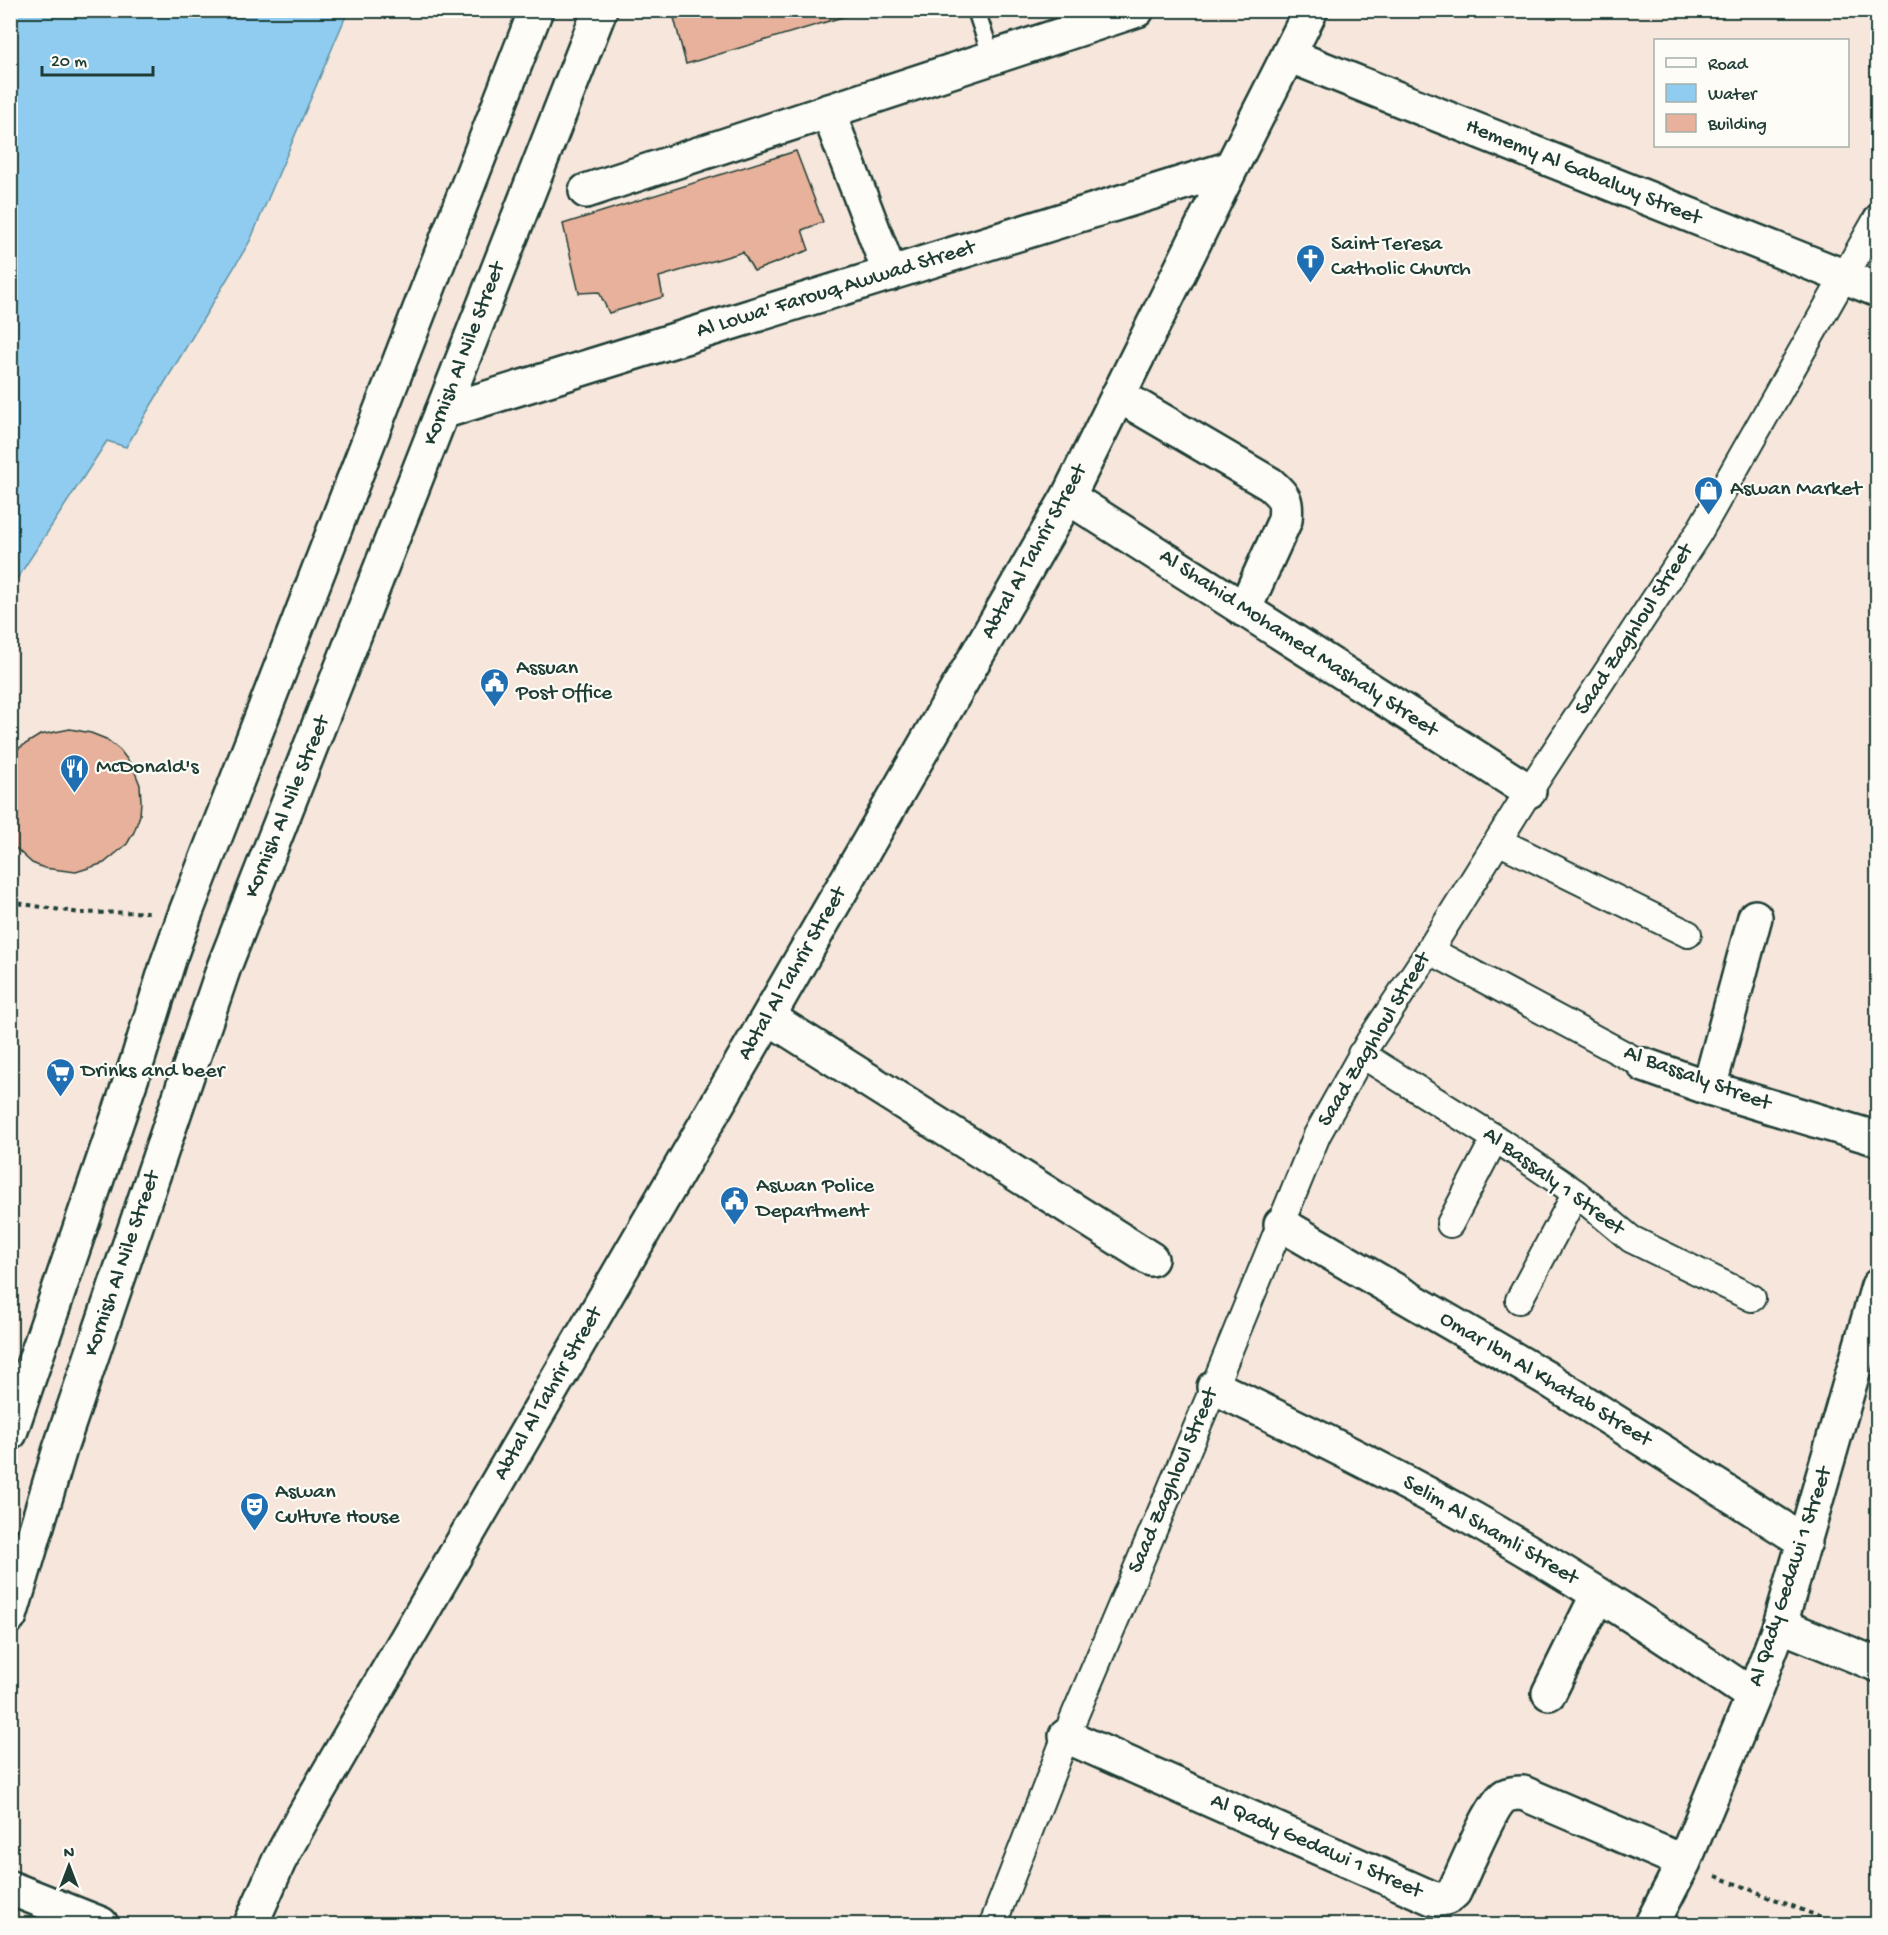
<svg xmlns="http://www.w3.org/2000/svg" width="1888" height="1935" viewBox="0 0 1888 1935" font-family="'Gochi Hand',sans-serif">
  <rect width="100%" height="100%" fill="#f6e6db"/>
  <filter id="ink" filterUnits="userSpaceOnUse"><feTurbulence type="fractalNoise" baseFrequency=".0167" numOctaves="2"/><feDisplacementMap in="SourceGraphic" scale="12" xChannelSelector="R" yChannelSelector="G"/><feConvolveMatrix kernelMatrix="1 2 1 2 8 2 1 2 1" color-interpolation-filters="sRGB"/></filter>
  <g filter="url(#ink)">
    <!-- water -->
    <path fill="#8fccf0" stroke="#6293a5" stroke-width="1.5" d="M11,10L348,11L250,241L126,447L107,441L11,588Z"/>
    <!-- building -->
    <path fill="#e7b19b" stroke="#1f3d34" stroke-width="1.5" d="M672,10H866L686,64Z
      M796,151L823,222L802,230L809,250L754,271L743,252L659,277L663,297L609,313L599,292L579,293L563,224Z
      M70,729L91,733L106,739L120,750L133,767L140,785L141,801L140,815L134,832L127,844L104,863L76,872L44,868L32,863L10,843V759L19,748L40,735Z"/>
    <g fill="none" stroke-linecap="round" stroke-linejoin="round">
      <defs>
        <path id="service" d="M976,10L992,58"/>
        <path id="pedestrian" d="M1498,841L1688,934
          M1429,950L1644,1065
          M1361,1054L1495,1138L1576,1193L1631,1239L1752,1298
          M1450,1224L1495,1138
          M1519,1300L1576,1193
          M993,1924L1066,1736L1214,1387L1317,1135L1369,1042L1426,956L1529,791L1699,532L1878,217"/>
        <path id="minor" d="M1288,55L1878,290
          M828,111L890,274
          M586,191L1137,10
          M1118,395L1270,484C1285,497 1287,501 1285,520L1244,610
          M442,412L1231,168
          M1068,497L1529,791
          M768,1017L1151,1259
          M1644,1065L1709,1088L1878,1139
          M1709,1088L1755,917
          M1281,1224L1546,1378L1805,1542
          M1214,1387C1302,1429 1389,1472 1473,1519C1570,1574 1662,1634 1753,1696
          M1780,1625L1878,1665
          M1549,1693L1598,1594
          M1066,1736L1432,1898C1442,1900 1447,1899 1454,1892C1463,1874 1491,1804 1505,1796C1511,1793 1517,1793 1523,1793L1684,1862
          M251,1924L279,1861L303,1817L768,1017L1068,497L1231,168L1311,10
          M1652,1924L1684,1862L1753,1696L1780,1625L1878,1286"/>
        <path id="tertiary" d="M10,1888L101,1924"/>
        <path id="primary" d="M10,1433L138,1059L169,959L186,912L536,10
          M10,1616L60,1449L224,967L600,10"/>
      </defs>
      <!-- service casing -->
      <use href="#service" stroke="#1f3d34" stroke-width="21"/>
      <!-- pedestrian casing -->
      <use href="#pedestrian" stroke="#1f3d34" stroke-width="30"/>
      <!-- minor casing -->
      <use href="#minor" stroke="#1f3d34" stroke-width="38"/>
      <!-- tertiary casing -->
      <use href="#tertiary" stroke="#1f3d34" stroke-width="38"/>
      <!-- primary casing -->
      <use href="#primary" stroke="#1f3d34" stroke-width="38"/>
      <!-- path -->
      <path stroke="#1f3d34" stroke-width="4" stroke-dasharray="4.5 4.5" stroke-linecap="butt" d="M10,902L80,913L150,912
        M1716,1876L1838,1924"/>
      <!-- service -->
      <use href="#service" stroke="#fdfcf7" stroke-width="16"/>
      <!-- pedestrian -->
      <use href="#pedestrian" stroke="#fdfcf7" stroke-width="26"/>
      <!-- minor -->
      <use href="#minor" stroke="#fdfcf7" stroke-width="33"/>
      <!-- tertiary -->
      <use href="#tertiary" stroke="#fdfcf7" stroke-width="33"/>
      <!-- primary -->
      <use href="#primary" stroke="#fdfcf7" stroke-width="33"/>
    </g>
  </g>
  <!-- icons -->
  <defs>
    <symbol id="church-pin" viewBox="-11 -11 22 30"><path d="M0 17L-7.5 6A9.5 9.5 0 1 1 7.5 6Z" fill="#1f6fb2" stroke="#fdfcf7"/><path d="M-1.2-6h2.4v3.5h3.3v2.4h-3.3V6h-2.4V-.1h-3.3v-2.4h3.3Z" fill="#fff"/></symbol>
    <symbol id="shop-pin" viewBox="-11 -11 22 30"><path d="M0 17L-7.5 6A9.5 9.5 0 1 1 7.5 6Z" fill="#1f6fb2" stroke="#fdfcf7"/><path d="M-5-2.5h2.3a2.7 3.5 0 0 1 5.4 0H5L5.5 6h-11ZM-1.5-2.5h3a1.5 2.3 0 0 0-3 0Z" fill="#fff"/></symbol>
    <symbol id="civic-pin" viewBox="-11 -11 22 30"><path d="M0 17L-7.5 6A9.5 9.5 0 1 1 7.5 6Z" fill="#1f6fb2" stroke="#fdfcf7"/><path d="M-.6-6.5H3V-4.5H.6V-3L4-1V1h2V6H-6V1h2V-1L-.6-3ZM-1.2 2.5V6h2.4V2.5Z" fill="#fff"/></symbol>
    <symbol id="restaurant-pin" viewBox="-11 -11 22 30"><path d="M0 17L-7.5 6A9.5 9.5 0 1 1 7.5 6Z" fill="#1f6fb2" stroke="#fdfcf7"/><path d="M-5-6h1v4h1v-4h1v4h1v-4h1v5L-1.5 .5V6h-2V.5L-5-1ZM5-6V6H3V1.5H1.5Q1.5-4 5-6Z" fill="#fff"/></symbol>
    <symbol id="supermarket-pin" viewBox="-11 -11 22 30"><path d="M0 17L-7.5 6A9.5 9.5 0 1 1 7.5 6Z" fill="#1f6fb2" stroke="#fdfcf7"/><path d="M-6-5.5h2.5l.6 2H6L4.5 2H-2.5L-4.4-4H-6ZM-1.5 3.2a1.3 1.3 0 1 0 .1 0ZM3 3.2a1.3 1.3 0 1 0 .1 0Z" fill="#fff"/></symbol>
    <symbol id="theatre-pin" viewBox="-11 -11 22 30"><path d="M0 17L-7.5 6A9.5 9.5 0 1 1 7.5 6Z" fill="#1f6fb2" stroke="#fdfcf7"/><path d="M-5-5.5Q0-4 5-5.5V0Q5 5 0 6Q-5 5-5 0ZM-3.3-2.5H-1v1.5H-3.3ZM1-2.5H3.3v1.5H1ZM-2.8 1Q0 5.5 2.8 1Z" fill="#fff"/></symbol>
  </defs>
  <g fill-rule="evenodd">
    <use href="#church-pin" x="1294" y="242" width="33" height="45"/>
    <use href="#shop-pin" x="1692" y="474" width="33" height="45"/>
    <use href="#civic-pin" x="478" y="666" width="33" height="45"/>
    <use href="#restaurant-pin" x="58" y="752" width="33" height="45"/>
    <use href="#supermarket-pin" x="44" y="1056" width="33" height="45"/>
    <use href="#civic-pin" x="718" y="1184" width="33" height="45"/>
    <use href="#theatre-pin" x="238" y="1490" width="33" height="45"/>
  </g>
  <g text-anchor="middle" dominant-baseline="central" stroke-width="4.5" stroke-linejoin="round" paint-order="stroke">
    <!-- street labels -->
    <g font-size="22" fill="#1f3d34" stroke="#fdfcf7">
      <text transform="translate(1583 173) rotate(22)">Hememy Al Gabalwy Street</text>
      <text transform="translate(836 290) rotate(-17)">Al Lowa' Farouq Awwad Street</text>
      <text transform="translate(465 354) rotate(-69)">Kornish Al Nile Street</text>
      <text transform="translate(1035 552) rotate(-61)">Abtal Al Tahrir Street</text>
      <text transform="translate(1635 630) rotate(-57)">Saad Zaghloul Street</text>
      <text transform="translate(1298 644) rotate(33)">Al Shahid Mohamed Mashaly Street</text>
      <text transform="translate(288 807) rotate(-68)">Kornish Al Nile Street</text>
      <text transform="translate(793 974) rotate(-60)">Abtal Al Tahrir Street</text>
      <text transform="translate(1375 1040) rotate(-59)">Saad Zaghloul Street</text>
      <text transform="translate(1697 1079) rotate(20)">Al Bassaly Street</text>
      <text transform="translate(1553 1182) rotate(36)">Al Bassaly 1 Street</text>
      <text transform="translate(123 1264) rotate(-71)">Kornish Al Nile Street</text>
      <text transform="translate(1545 1380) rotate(31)">Omar Ibn Al Khatab Street</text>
      <text transform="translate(549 1394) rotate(-60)">Abtal Al Tahrir Street</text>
      <text transform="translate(1174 1481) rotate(-67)">Saad Zaghloul Street</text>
      <text transform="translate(1490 1531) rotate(30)">Selim Al Shamli Street</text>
      <text transform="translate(1791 1577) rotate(-72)">Al Qady Gedawi 1 Street</text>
      <text transform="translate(1316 1847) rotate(24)">Al Qady Gedawi 1 Street</text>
    </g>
    <!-- poi labels -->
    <g font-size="22" fill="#1f3d34" stroke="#fdfcf7" text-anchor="start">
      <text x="1331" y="245">Saint Teresa<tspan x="1331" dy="25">Catholic Church</tspan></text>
      <text x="1730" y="490">Aswan Market</text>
      <text x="516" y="669">Assuan<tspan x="516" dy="25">Post Office</tspan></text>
      <text x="96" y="768">McDonald's</text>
      <text x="81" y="1072">Drinks and beer</text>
      <text x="756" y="1187">Aswan Police<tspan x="756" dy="25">Department</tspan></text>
      <text x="275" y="1493">Aswan<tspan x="275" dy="25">Culture House</tspan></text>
    </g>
  </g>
  <!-- margin -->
  <rect width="1888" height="1935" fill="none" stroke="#fdfcf7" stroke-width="36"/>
  <rect x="18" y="18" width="1852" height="1899" fill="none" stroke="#1f3d34" stroke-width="2" filter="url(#ink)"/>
  <!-- legend -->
  <rect x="1654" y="39" width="195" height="108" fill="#fdfcf7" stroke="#a4b0a9" stroke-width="1.5"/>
  <rect x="1666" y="58" width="30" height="9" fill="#fdfcf7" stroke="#a4b0a9" stroke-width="1.5"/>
  <text x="1708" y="69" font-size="18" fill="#1f3d34">Road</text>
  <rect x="1666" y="84" width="30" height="18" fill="#8fccf0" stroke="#a4b0a9" stroke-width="1.5"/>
  <text x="1708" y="99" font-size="18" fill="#1f3d34">Water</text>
  <rect x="1666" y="114" width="30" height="18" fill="#e7b19b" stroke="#a4b0a9" stroke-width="1.5"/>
  <text x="1708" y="129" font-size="18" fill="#1f3d34">Building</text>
  <!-- north arrow -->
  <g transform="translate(69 1866)" stroke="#fdfcf7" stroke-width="4.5" paint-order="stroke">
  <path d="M0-4.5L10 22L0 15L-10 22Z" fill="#1f3d34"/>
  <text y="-9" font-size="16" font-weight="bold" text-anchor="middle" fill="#1f3d34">N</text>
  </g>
  <!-- scale -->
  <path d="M42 66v9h111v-9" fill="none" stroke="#1f3d34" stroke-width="3"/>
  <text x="51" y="66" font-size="18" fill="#1f3d34" stroke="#fdfcf7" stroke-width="4.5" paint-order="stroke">20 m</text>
</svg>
